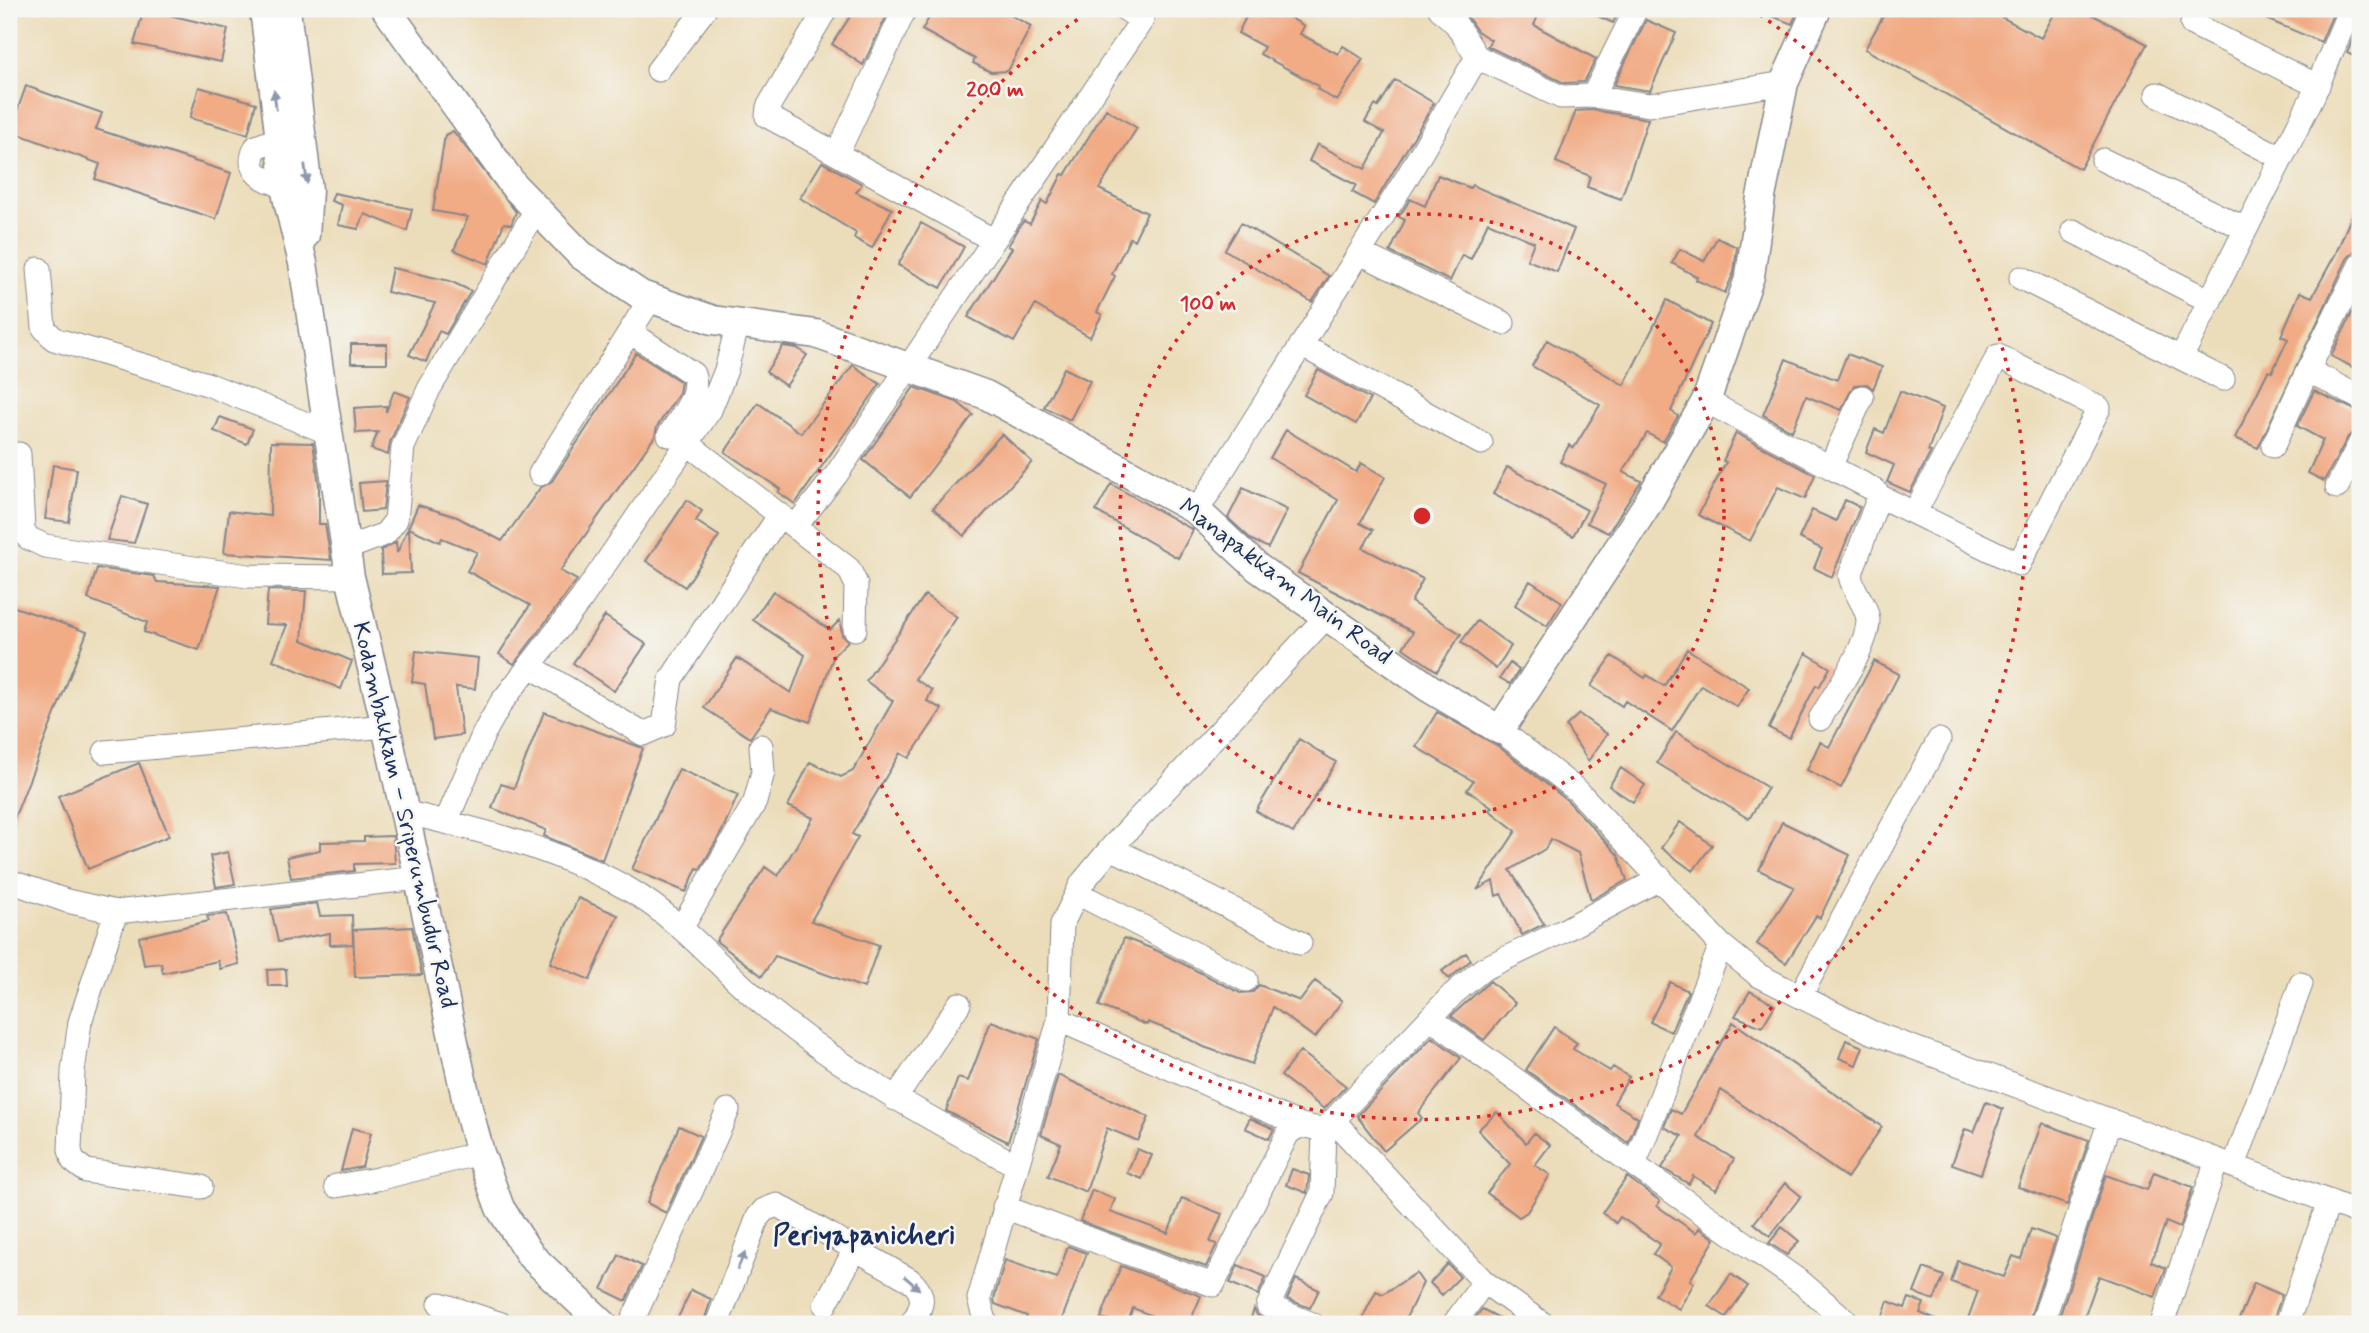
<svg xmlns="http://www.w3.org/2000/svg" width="2369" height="1333" viewBox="0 0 2369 1333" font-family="Mynerve,sans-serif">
  <rect width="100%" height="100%" fill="#f6f6f2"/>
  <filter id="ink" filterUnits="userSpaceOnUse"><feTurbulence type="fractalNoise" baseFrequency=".0143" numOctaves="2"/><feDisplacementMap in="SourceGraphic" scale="14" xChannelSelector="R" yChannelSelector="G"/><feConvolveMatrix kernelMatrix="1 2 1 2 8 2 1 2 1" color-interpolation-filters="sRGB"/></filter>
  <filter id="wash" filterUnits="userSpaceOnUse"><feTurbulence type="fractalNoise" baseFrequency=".00686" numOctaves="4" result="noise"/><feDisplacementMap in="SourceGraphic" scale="28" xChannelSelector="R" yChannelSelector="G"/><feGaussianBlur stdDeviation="1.57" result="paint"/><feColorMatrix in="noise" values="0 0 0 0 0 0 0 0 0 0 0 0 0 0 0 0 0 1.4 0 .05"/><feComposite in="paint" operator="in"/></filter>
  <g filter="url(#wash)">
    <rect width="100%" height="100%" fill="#ecddba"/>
    <g id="blocks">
      <!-- building -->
      <path fill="#f1ab85" d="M144,9L228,29L221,62L134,44Z
        M855,9H890L863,65L832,44Z
        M934,9H999L1031,26L1008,71L991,72L973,63L975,59L922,30Z
        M1250,9H1275L1304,26L1300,34L1338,54L1343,46L1363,59L1337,101L1317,89L1319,86L1260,54L1264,47L1238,33Z
        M1470,9H1541L1534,25L1596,59L1584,82L1564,83L1487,46L1491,40L1477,31L1466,15Z
        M1582,9H1620L1613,23Z
        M1755,9H1799L1792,24Z
        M1887,9H1986L2041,38L2057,9H2082L2147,44L2080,169L1865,49Z
        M2242,9H2335L2321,42Z
        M1646,20L1676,33L1650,91L1614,85Z
        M2360,21V59L2347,53Z
        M1395,80L1434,103L1374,204L1352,192L1356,185L1309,161L1317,144L1365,169L1384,133L1365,122L1375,105L1378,107Z
        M26,86L102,113L96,129L231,173L216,219L95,179L100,164L10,131Z
        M199,87L256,103L248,134L190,118Z
        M1106,109L1137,128L1099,189L1147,213L1134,240L1130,238L1112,274L1115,276L1097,312L1102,315L1090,337L1035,305L1014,342L968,317L1012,248L1008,246L1022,223L1024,221L1030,224L1042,201L1047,204L1062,174L1065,175Z
        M1592,110L1648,119L1621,199L1587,187L1590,176L1556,162L1576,111Z
        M453,131L516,212L511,225L504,223L488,264L454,250L468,217L433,211L445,135Z
        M822,162L862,184L856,192L892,209L872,248L854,238L856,233L800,198Z
        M1438,175L1470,188L1472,185L1574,229L1557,272L1527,260L1534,242L1488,222L1471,259L1462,255L1450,281L1390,252L1405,220L1399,217L1410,199L1425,206Z
        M334,193L412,209L407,231L365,214L358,229L338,225L342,205L331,201Z
        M2360,196V245L2347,259L2258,448L2235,438L2268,371L2272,372L2288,339L2281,336L2300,292L2312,297L2336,253Z
        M921,223L964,247L941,288L898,265Z
        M1241,223L1329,276L1312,302L1225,250Z
        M1717,238L1737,247L1734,272L1725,293L1696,280L1697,277L1672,263L1680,249L1704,261Z
        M392,268L450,281L471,291L446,334L439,331L426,362L409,355L435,303L387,292Z
        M2360,297V382L2355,380L2360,371L2331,356Z
        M1667,300L1711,324L1671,411L1678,416L1663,442L1647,433L1623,472L1641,481L1608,533L1587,523L1606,484L1560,462L1569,445L1574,448L1600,405L1532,366L1547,340L1624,385Z
        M351,344H387V363H351Z
        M783,346L797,348L807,355L786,386L766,372Z
        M636,353L681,382L679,393L657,427L655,436L560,571L577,580L514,664L499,654L530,605L467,571L477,552L442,538L440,542L409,528L411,573L382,574L381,550L396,542L397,553L418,505L457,517L502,541L540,488L552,481Z
        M1847,354L1882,367L1873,389L1867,384L1854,385L1841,410L1806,396L1792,431L1763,415L1786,359L1837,380Z
        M853,365L880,384L795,504L778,492L780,489L725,452L758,403L801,433Z
        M1064,368L1090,381L1070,420L1044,407Z
        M1318,370L1370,399L1356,424L1304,395Z
        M914,387L957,402L973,415L910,497L863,460Z
        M394,391L410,397L390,442L388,455L371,449L378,432L356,433L354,408L386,406V412Z
        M1900,391L1943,408L1928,451L1931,452L1910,492L1887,482L1894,465L1866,452L1875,429L1884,433Z
        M2314,391L2360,412L2358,429L2348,437L2324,481L2308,473L2323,440L2297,426Z
        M220,417L253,429L247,444L214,431Z
        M1286,430L1356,472L1361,463L1385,477L1360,523L1373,530L1363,548L1423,579L1411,602L1461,634L1437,671L1403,648L1413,632L1298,573L1338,500L1270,458Z
        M1736,433L1815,475L1805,499L1778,487L1750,541L1698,515L1726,462L1723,461Z
        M1002,434L1032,462L964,536L933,508Z
        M271,442L313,443L319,485V524H325L331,560L224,553L229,511L270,516Z
        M53,465L77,469L69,522L45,519Z
        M1507,467L1587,510L1573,536L1493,494Z
        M386,481L383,510L362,512L359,483Z
        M1111,484L1193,530L1178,558L1096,511Z
        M1243,488L1287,510L1268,548L1252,540L1228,518Z
        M122,496L147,504L134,543L107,540Z
        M687,500L702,511L696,521L719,536L685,587L646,561Z
        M1845,500L1860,507L1832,577L1814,568L1822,549L1799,538L1812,510L1836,521Z
        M97,568L154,576L157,582L220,586L199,650L144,632L147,622L88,599Z
        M1530,581L1562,602L1547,626L1515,605Z
        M268,590L306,591L302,640L352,661L341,689L273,660L287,625L265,624Z
        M773,591L830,630L840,620L842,635L848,641L834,655L810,722L771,708L750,738L704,708L737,658L791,693L805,655L753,620Z
        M925,595L957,617L915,679L932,690L927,701L942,709L909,758L900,753L852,834L858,837L811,921L879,945L864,988L775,956L762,976L716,941L765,867L778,876L813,818L788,806L810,762L841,777L853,771L893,701L866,681Z
        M9,605L87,632L10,829H9Z
        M605,616L646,644L614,691L573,663Z
        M1477,621L1511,646L1496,669L1461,642Z
        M1687,649L1749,688L1737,707L1701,685L1672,731L1625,701L1622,706L1591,686L1612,656L1645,678L1647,675L1664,686Z
        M416,651L478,658L475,689L456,687L462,735L433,739L425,684L412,682Z
        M1806,653L1830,668L1819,687L1816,685L1789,738L1769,728Z
        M1874,661L1899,674L1841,788L1807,770L1820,742L1829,747Z
        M1510,663L1519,670L1510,684L1500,678Z
        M544,712L643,748L602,860L544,836L546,830L492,808L501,784L514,788Z
        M1437,712L1498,746L1568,801L1618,855L1627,880L1591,900L1578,853L1551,839L1545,849L1510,870L1544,924L1522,935L1501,894L1496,896L1493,881L1477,890L1516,831L1489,810L1492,807L1467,790L1473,781L1416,747Z
        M1579,714L1607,734L1588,761L1566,726Z
        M1676,732L1768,788L1749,819L1657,763Z
        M1299,739L1336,762L1293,833L1256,811Z
        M139,763L169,836L88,869L58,796Z
        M1621,768L1645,785L1633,802L1609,786Z
        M679,769L738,795L722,831L700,869L697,868L686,892L632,869Z
        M1680,822L1712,845L1693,871L1661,848Z
        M1782,822L1850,855L1820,918L1816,916L1786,963L1757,944L1794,887L1759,870Z
        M393,836L395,863L354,864V871L291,878L287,857L320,850V842L364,841V837Z
        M228,852L235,884L216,887L210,856Z
        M578,898L618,915L590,980L550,963Z
        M317,903L320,916L352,915L353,944L330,945V933L278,942L271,909Z
        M227,914L239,964L220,969L218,961L163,973L161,963L144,965L139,937L209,921L207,916Z
        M412,927L422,975L355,977L353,930Z
        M1124,938L1158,951L1240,993L1253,992L1259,985L1300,1001L1315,981L1342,1001L1315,1038L1273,1007L1252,1064L1204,1047L1179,1034L1148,1022L1147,1025L1099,1006Z
        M1466,953L1471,960L1449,979L1442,971Z
        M286,969L287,986H268L267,970Z
        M1490,981L1515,1003L1484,1040L1451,1016Z
        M1670,982L1688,991L1671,1032L1650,1022Z
        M1750,991L1775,1005L1762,1027L1735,1016Z
        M991,1021L1039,1039L1008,1142L946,1111L958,1078L968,1081Z
        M1733,1022L1882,1127L1847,1178L1721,1090L1698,1137L1734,1159L1716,1190L1693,1176L1689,1184L1662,1168L1682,1136L1664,1127L1671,1109L1681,1114Z
        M1554,1027L1577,1043L1573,1049L1610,1071L1613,1067L1629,1077L1614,1103L1638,1118L1628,1143L1526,1070Z
        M1432,1037L1461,1058L1418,1113L1422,1118L1384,1151L1357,1116Z
        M1846,1040L1863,1047L1856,1065L1839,1058Z
        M1300,1051L1346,1086L1324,1109L1281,1076Z
        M1058,1075L1149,1117L1138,1141L1107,1128L1086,1192L1048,1176L1061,1144L1041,1135Z
        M1986,1102L2003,1109L1981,1174L1952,1164L1965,1129L1974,1132Z
        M1497,1112L1526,1143L1534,1133L1550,1145L1535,1165L1550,1175L1527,1212L1519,1217L1487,1193L1510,1164L1478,1130Z
        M1250,1118L1274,1129L1269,1139L1245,1128Z
        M2042,1123L2089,1140L2067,1205L2018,1187Z
        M679,1126L701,1136L666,1213L647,1203Z
        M352,1128L371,1133L362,1167L341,1171Z
        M1137,1149L1152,1155L1142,1179L1127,1173Z
        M1292,1169L1309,1175L1307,1193L1286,1185Z
        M2154,1172L2193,1187L2180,1228L2166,1222L2151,1262L2166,1268L2155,1297L2099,1276L2082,1324H2057L2106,1175L2147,1190Z
        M1627,1177L1660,1201L1657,1206L1696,1233L1699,1228L1715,1239L1690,1280L1694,1283L1679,1309L1655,1295L1671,1267L1653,1254L1660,1244L1620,1217L1616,1223L1602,1213Z
        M1785,1183L1801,1196L1770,1236L1754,1223Z
        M1092,1190L1115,1199L1110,1212L1168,1233L1182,1198L1222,1214L1210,1242L1217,1244L1206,1267L1080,1221Z
        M1782,1227L1799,1241L1787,1255L1769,1243Z
        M2031,1229L2056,1238L2028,1324H1966L1978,1291L1951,1282L1958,1261L2004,1277L2013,1256L2021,1259Z
        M1068,1246L1087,1253L1060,1324H1024L1027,1316L995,1304L994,1299L1005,1260L1057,1278Z
        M619,1255L642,1266L626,1301L602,1289Z
        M1448,1264L1460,1277L1442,1295L1430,1283Z
        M1238,1265L1266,1277L1258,1295L1230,1283Z
        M1121,1266L1201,1296L1189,1324H1172L1133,1308L1127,1324L1101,1318Z
        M1924,1268L1944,1276L1934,1300L1914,1293Z
        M1416,1273L1423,1283L1403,1324H1373L1362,1319L1376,1291L1383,1294Z
        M1731,1274L1748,1286L1726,1317L1709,1306Z
        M1296,1279L1319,1290L1310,1308L1287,1299Z
        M2254,1283L2282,1295L2272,1324H2237Z
        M691,1290L711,1299L703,1324H675Z
        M1909,1298L1924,1303L1920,1313L1945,1324H1880L1888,1301L1905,1308Z
        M1254,1309L1257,1315L1267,1321L1265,1324H1249Z
        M1482,1309L1511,1324H1471Z"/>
    </g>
  </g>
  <g filter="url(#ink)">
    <use href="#blocks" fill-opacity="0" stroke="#84868c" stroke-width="2"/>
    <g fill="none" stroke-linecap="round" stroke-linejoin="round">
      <defs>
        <path id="minor" d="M826,9L768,107L767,116L837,154
          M905,9L837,154L993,240
          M2192,24L2318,86
          M1477,57L1561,97L1593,96L1636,9
          M658,70L705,9
          M2157,94L2282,158
          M1593,96L1649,105L1784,83
          M280,138L256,147C243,173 265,181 286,186
          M2103,160L2246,229
          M2073,231L2210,301
          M1360,253L1503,323
          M2360,265L2308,370L2360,398
          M39,269L44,328L54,339L207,384L327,432
          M2021,278L2223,379
          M630,332L693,374C701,395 680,417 669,435
          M1301,345L1481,443
          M2181,358L2313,96L2350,9
          M1706,401L1830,467L1862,397
          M687,443L849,569L856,584L855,629
          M2273,446L2308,370
          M19,454L23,529L28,538L45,546L248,576L350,577
          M540,474L651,298
          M2337,487L2360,443
          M1879,496L2019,564L2099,408L1998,356L1915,512
          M1197,511L1406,179L1477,57L1456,24L1440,9
          M795,527L836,475L1142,20L1125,9
          M345,549L385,534L396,520L403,447L429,389L536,210
          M530,666L643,734L664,725L671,679L779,516
          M1820,719C1834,694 1867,649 1868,621C1868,607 1853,592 1850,576L1879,496L1875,490L1830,467
          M1500,730L1578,791L1721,945L1758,975L1871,1032L2360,1213
          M105,752L386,726
          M403,812C482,830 557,849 628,889C683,921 721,970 769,1009C845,1072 930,1119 1016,1165
          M446,822L484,733L501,703L582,598L710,410L726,370L738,323
          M1111,848L1300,943
          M9,881L67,901L116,912L419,878
          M1077,893L1246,980
          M116,912L80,1022L73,1071L70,1150L73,1161L86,1171L201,1187
          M682,927L755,802L763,772L761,746
          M1721,945L1634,1165L1802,1283L1850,1324
          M1800,996L1939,740
          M1430,1018L1634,1165
          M1059,1020L1301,1125
          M895,1099L959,1004
          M1333,1120L1484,1282L1543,1324
          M2234,1166L2301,984
          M336,1186L377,1179L480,1153
          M1004,1207L1213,1285L1288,1133L1301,1125L1324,1130
          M440,1304L501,1324
          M825,1305L856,1248
          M631,1324L728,1110
          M717,1324L758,1217L764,1210L777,1205L910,1280C927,1295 923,1307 911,1324
          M986,1324L979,1299L1059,1020L1062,924L1082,883L1111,848L1328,615
          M1312,1324L1268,1306L1322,1193L1324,1130L1453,994L1483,969L1561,932L1661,878
          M1454,1324L1484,1282
          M2042,1324L2110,1120
          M2162,1324L2217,1160
          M2287,1324L2329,1201"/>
        <path id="major" d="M264,9L287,197L303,263L350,577L386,726L469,1112L480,1153L500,1208L531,1256L603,1324
          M286,9L308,190L305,235
          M386,9L514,186L581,255L641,295L713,320L816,334L986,395L1197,511L1258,568L1429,688L1500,730L1646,506L1706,401L1750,276L1761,197L1784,83L1817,9"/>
      </defs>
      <!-- minor casing -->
      <use href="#minor" stroke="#84868c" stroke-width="25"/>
      <!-- major casing -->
      <use href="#major" stroke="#84868c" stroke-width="31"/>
      <!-- minor -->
      <use href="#minor" stroke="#fff" stroke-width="23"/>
      <!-- major -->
      <use href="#major" stroke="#fff" stroke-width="28"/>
    </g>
    <!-- one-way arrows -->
    <defs><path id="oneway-solid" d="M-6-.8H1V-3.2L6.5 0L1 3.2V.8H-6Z" transform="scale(1.75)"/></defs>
    <g fill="#8d97ae">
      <use href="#oneway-solid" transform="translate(275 100) rotate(-97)"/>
      <use href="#oneway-solid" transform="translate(306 174) rotate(83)"/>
      <use href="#oneway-solid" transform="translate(741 1261) rotate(-67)"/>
      <use href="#oneway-solid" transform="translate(912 1283) rotate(41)"/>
    </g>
  </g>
  <!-- distance rings -->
  <g fill="none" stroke="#d62828" stroke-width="3.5" stroke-dasharray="3.5 7">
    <circle cx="1422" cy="516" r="302"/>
    <path d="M1751 9A604 604 0 1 1 1093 9"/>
  </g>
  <g text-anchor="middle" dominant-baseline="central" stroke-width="5" stroke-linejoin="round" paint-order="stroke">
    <!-- street labels -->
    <g font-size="24" fill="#1b2f5e" stroke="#f6f6f2">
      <text transform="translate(1285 582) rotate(37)">Manapakkam Main Road</text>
      <text transform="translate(404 815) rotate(77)">Kodambakkam – Sriperumbudur Road</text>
    </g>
    <!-- quarter labels -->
    <g font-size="28" font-weight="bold" fill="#1b2f5e" stroke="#f6f6f2">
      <text x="864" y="1236">Periyapanicheri</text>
    </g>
  </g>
  <circle cx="1422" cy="516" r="10" fill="#d62828" stroke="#f6f6f2" stroke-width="3.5"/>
  <g font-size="21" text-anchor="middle" font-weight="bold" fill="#d62828" stroke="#f6f6f2" stroke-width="5" stroke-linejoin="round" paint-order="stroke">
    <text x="995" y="96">200 m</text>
    <text x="1208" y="310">100 m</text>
  </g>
  <!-- margin -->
  <rect width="2369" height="1333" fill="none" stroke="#f6f6f2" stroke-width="35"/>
</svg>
